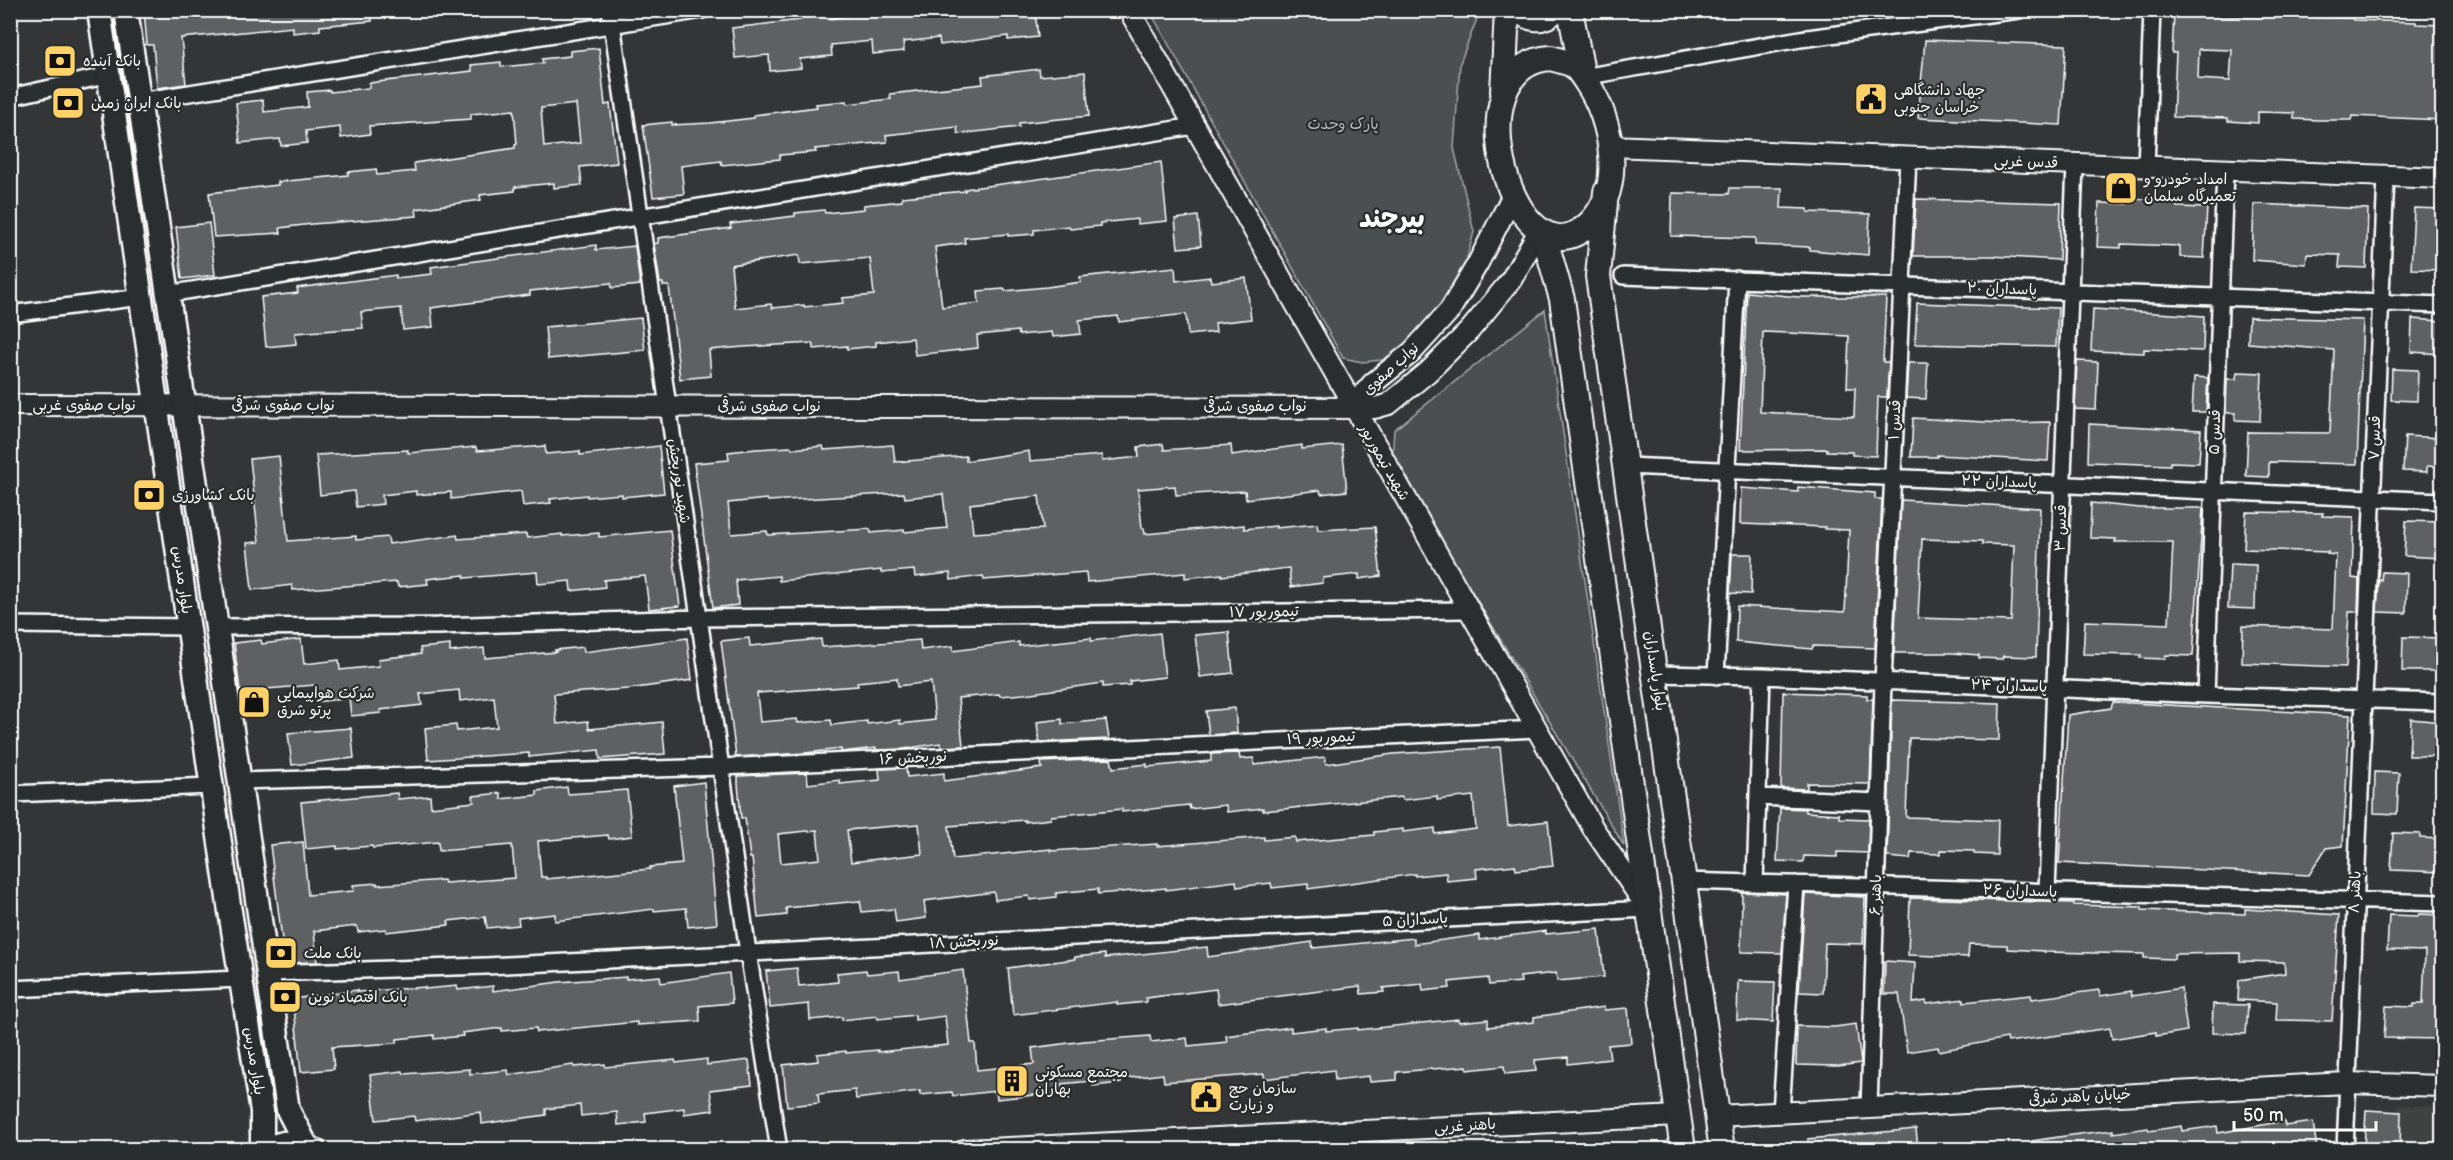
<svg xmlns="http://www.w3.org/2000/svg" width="2453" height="1160" viewBox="0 0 2453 1160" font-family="'Balsamiq Sans','Playpen Sans Arabic',sans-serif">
  <rect width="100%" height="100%" fill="#333536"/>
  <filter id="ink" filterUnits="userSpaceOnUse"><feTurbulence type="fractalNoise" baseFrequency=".0167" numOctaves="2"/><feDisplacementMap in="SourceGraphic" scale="12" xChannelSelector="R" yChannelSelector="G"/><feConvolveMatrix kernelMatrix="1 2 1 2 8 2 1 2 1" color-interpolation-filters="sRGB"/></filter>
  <g filter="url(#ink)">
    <!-- built -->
    <path fill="#404243" d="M2398,1105L2442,1107V1149L2397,1150Z"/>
    <!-- green -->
    <path fill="#4c4f50" stroke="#a6a7a8" stroke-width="1.5" d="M1150,11H1480L1460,63L1454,148L1474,232L1463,272L1443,309L1400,351L1382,360L1362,362L1343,358Z
      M1545,310L1624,846L1392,458L1394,430Z"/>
    <!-- building -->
    <path fill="#5f6162" stroke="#fff" stroke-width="1.5" fill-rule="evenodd" d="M144,10H371L372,21L320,26V30L293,33V27L181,38L186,84L157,88L153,45H147Z
      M884,10H1035L1038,37L1008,40V36L940,45L939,38L903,42L904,51L873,54L872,41L831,45L832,56L800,59L801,68L770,71L769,55L735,58L732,28L800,20L799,17L828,14V19Z
      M2174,15L2353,18V20L2416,22V24L2442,25V120L2352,116L2351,120H2319L2294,119V113L2258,112V123L2228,121V118L2173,117L2176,53H2172ZM2199,49L2232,50L2230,81L2198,79Z
      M1925,40L2066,45L2061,125L1918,118Z
      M599,48L605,105L610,104L617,163L580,167L582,185L554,188V183L515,187V191L480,195L481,200L416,209L417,216L312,224L280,228L281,233L214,237L209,193L278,185V182L348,175V172L376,169L377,175L415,171L414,163L515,148V145L517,144L514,110L471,114V119L369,126L370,134L341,138L340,127L306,131L307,143L281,146L280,139L240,143L236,103L263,100L264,112L308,107L307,92L330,90V92L369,88V83L472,71L471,65L501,62V67L543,63L542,59L570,56V51ZM576,104L580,143L544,147L541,108Z
      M1039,69L1040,76L1085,72L1089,116L1019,123V127L958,134L957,127L886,135L887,142L815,149L816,152L780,155V159L722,165L721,161L681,166L684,194L653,197L643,125L672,122V125L710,123L754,118V115L817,107L816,104L846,101L847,104L891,99L890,94L983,84L982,76Z
      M1161,162L1167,221L1137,224V219L1100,223V226L1070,229L1069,226L1034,230V234L1008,236V234L964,238L965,243L935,247L942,307L979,303L978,291L1004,289L1005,291L1047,287L1081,282L1080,277L1175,267L1176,281L1210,277L1211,282L1246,278L1251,319L1215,323L1216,332L1188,335L1186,314L1119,322L1118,316L1079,320L1081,334L1053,337L1052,332L1019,335L1018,331L977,335L978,348L915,355L913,338L876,342V346L847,349V346L814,349L813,343L743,347L709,350L711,376L680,379L669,286H663V283H660L654,244L658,243V238L731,228L730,224L795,216V213L824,210L825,213L864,209V205L902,201V197L965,191V189ZM799,255L800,264L870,258L874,295L842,298L843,303L804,307V305L772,308L771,304L735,308L731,265Z
      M1730,188H1782L1781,208L1808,209V212L1870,214L1868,255L1810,250V247L1755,245V238L1671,236L1672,193L1729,194Z
      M2128,198L2177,201V207L2207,208L2204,258L2180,257V246L2121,244V248L2097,247L2099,203L2127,204Z
      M1916,199L2061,203L2059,260L1991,256H1913Z
      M2254,204L2368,209L2366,268L2339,267L2340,255L2307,254L2306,264L2252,260Z
      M2414,208L2442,209V270L2411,269Z
      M1198,216L1201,246L1178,248L1175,219Z
      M209,223L215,275L182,279L176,227Z
      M596,245V250L635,246L640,285L612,288L611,283L530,291V295L431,308L433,327L403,330L401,308L361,312L363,328L295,333L296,344L266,347L261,297L298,293L297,288L396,275V278L432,274L431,267Z
      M1747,292L1798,297H1886L1883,362H1889L1887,397H1878L1876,456L1852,455V452L1827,451V449L1740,450ZM1763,332L1849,336L1847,388H1855L1854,417L1760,412Z
      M1917,303L2058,308L2056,347L1915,344Z
      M2093,309L2204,316L2203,351L2144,349V353L2091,351Z
      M2249,317L2363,320L2357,464L2269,462V477L2246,476L2248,432L2330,433L2334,350L2248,343Z
      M641,318L645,350L548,359L545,327Z
      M2412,319L2442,321V354L2411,352Z
      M2077,361L2098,362L2096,410L2075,409Z
      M1908,363H1928L1926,399L1906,398Z
      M2392,369L2418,370L2417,401L2391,400Z
      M2237,372L2262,373L2260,421L2235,420V413H2226L2227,379H2236Z
      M2194,377L2208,378L2206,412H2192Z
      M1913,418L2002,423L2050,422L2048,461L1937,455V457H1911Z
      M2089,424L2201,430L2199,463L2170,462V465L2088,462Z
      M2405,436L2442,438V467L2427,466V472L2403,471Z
      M1163,444L1164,450L1231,445L1232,455L1302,445V449L1342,445L1347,491L1321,494L1320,490L1246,499L1245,491L1176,495L1175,486L1138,489L1142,528H1144L1145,534L1244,525V529L1276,526V528L1317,524L1318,530L1375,527L1381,576L1359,579V574L1323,578V583L1291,587L1289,568L1222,576V574L1185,578V573L1087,582L1086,572L984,580L983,576L951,580L950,573L915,577L914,570L881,573V570L779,581V576L736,580L738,605L713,608L694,463L729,460L728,452L756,449L791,447L792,449L823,446L824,450L893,445L895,462L966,456V461L1029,451L1030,461L1102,455V461L1139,457L1138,447ZM904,493L905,498L943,494L947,528L904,532V530L871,533L870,529L768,535L767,531L732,534L731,532L728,503L767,499L768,501ZM1039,496L1043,529L973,533L970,504Z
      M545,446L546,454L580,451V455L659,446L664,493L622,497V494L587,497V495L550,499L551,503L523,506L521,491L451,499V492L416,495V491L382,495L383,504L356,507L354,491L320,495L316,455L408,450V453L476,447L477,451Z
      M279,456L288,541L356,536V540L388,537L389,544L457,535L458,539L526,534L527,538L562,534V536L599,533V537L670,530L680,606L649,609L645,576L604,580L605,587L571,591L570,581L538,584L537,572L465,578L464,575L427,579L428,584L398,587L397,582L293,590L292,585L252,590L247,543L259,542L250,459Z
      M1798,487L1875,493V499H1882L1875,648L1813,646L1812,649L1736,642L1737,606L1845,612L1849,530L1825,529V527L1740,524L1741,488L1798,492Z
      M1901,500L2040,508L2036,657L2003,656L2002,659L1979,658V655L1952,653H1894ZM1922,539L1982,541V544L2014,545L2011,621L1918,618Z
      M2091,503L2140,508H2203L2193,656L2166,655L2165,659L2140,658L2141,655L2083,654L2085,621L2169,624L2173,542H2115L2116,539L2090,538Z
      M2246,512L2323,513L2322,516L2354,517L2352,578L2359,579L2358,612H2349L2346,667L2242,663L2243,626L2333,629L2336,555L2327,554L2328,552L2244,549Z
      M2406,521L2442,522V558L2404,556Z
      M1732,554H1752L1751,594L1730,593Z
      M2230,564L2256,565L2255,609L2228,608Z
      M2382,572L2407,573L2406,613L2377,612L2379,579L2381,580Z
      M1229,632L1233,673L1200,677L1195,635Z
      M1160,633L1165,677L1130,681V685L1103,687V683L1024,694L1000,696L999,694L958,698L963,746L941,747L940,743L904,749L876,750V748L841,752V749L805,753L736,757L721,641L749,638L750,646L821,639L822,647L920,640L921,650L953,646V651L1019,642V646L1091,638V641ZM897,678L898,686L931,682L935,720L900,724V720L867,724V721L832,725L831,720L798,723L797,719L760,722L757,693L858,686L857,682Z
      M2403,637L2442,638V671H2402Z
      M687,638L692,680L629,689L554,694L557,724L588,721L589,729L662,722L665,754L600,759L599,750L529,757V753L428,760L425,728L456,725L457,731L497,727L494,697L460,701L459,690L420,694L422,705L380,710L381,713L351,716L349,698L316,702L315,685L240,691L234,643L261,640L262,644L301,639L304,664L339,660L340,670L379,666L378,659L421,654L420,648L450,645V652L484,648L485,658L556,652L555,650L583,647L584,652Z
      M1783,692L1867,695V699H1873L1870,784L1807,783V789L1781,788Z
      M1892,700L2000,703L1999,740L1909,738L1906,817L1998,820L1997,855L1974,854V851L1940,850V854L1911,853L1910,859L1887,857Z
      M2113,702L2350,715L2343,846L2326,848L2309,875L2059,863L2068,715L2111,708Z
      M1235,708L1237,733L1209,735L1206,711Z
      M1062,719V724L1106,720L1109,739L1039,742L1037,722Z
      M2411,719L2442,722V756H2409Z
      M351,728L354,758L292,765L288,733Z
      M1500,747L1508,826L1548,821L1553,866L1516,870L1515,865L1476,869L1477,878L1447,881L1446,873L1415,876V874L1308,889V884L1272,888L1271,883L1237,887L1236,881L1166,890V888L1098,894V889L1056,893V897L1030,900L1029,896L995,900L994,892L924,901L926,918L896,922L894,909L862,912L860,901L786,908L787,915L758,918L752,858H750L745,818H741L738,784V776L807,773L808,784L840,780V784L880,780L879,769L906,768L907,777L944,773V781L1042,768L1041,762L1111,759L1113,768L1147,764V767L1211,761V754L1239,753L1240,759L1254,758V765L1325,757L1326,764L1393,754ZM1437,796V800L1473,796L1476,829L1435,834V828L1403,832V829L1374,832V835L1296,842L1295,837L1264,840V837L1157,846V844L1051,851V849L953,859L949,826L1025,820V822L1051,819V816L1122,809V812L1189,805L1190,809L1226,805L1227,812L1263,808V811L1402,797L1403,800ZM919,824L922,854L851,862L847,830ZM817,830L820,859L781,863L778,834Z
      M2375,772L2399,773L2397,814L2374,813Z
      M704,782L717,924L688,927L686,908L654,911V909L555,921V914L518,918L519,925L487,928L485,917L448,921L449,925L386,932V929L358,932L357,926L314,931L317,962L285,963L270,845L303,842L308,895L354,891L353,885L377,883V885L444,880L445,883L515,878L512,845L439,851L438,842L373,848L372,846L337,849V846L306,849L301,802L397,793L398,799L430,796L431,807L474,802L473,796L501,793V799L537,795V791L567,787L568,794L627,790L632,836L609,839L608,835L538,841L541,877H546V879L650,869V867L682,864L674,786Z
      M1780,808L1806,809V812L1839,814V818L1869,819L1868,853L1837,852V857L1804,856L1803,862L1777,861Z
      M2393,833L2420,834V838L2442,839V872L2391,870Z
      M1742,892L1786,894L1782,953L1741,952Z
      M1805,894L1865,897L1863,944L1825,943L1823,993L1799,992Z
      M1910,898L2074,903V905L2142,907V910L2245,914V909L2339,915L2332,1021L2276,1020L2277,1002L2238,1000L2239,980L2285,973L2284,962L2240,961V953L2174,954V959L2144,958V954L2044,952V951L2007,949V945L1969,944L1968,957L1908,955Z
      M2419,914L2442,915L2440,970H2442V1039L2384,1038L2386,1006L2414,1007V1004H2423L2425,951L2387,950L2389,915L2418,916Z
      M1599,929L1604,977L1557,981L1556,973L1520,977L1521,982L1489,985L1488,978L1449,982L1450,988L1423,991L1422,984L1383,988L1384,992L1361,994L1360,986L1218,1004L1216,989L1146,998V1002L1117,1005V1002L1013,1015L1008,968L1075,959V957L1105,954V958L1207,947L1208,957L1312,942L1313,948L1414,938V944L1479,935V940L1546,931V934Z
      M1885,961L1915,963L1913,1003L1926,1001L1927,1004L1964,999V1002L2031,995L2032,999L2099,990L2100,996L2131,991L2132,996L2181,988L2187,1031L2156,1036V1032L2112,1039L2110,1028L2008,1042L2007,1038L1939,1051L1938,1047L1907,1052L1899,994H1884Z
      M797,968L799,986L838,982L837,973L866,970L867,974L899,971L900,979L963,970L971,1043H975L977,1070L1034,1064L1032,1048L1084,1041L1150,1036L1151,1042L1187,1038L1188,1046L1227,1042L1226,1036L1291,1027V1032L1326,1028V1031L1358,1028V1030L1458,1019L1459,1022L1488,1019V1027L1534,1022V1017L1604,1007V1010L1628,1008L1631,1043L1608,1045L1610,1059L1568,1064V1057L1535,1060L1536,1071L1505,1074L1504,1066L1467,1070V1066L1397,1072V1080L1370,1082L1369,1076L1335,1080L1334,1070L1264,1079V1074L1164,1082L1163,1074L1121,1079V1083L1093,1086L1092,1081L1061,1084L1062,1092L997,1099L996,1091L953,1096L952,1092L920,1095V1091L856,1099L855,1090L818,1094L819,1103L787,1106L783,1065L818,1061L817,1054L846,1051V1053L878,1050V1052L948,1045L945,1016L915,1020V1015L878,1019L877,1016L842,1020V1017L810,1020L809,1004L770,1008L766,971Z
      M729,973L732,1003L699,1006L700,1021L637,1025V1022L537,1032L536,1028L502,1031V1028L462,1033L463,1036L434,1039V1035L397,1039V1043L332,1047L334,1069L301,1072L293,999L357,990V992L425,987V989L457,986L458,990L493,986V991L559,982L626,977V979L660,976L661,983Z
      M1738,981L1775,982L1773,1022L1737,1020Z
      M2213,1004L2248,1005L2246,1034L2212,1033Z
      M1856,1024L1861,1063L1838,1066L1796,1065L1797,1026L1835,1027Z
      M707,1059V1065L749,1060L752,1085L710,1090L713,1110L684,1114V1108L645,1113L646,1122L618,1125L617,1112L581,1116L580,1105L546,1109V1115L482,1124L481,1112L415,1121L414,1116L376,1120L370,1075L403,1071L404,1074L470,1069V1074L508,1070L509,1075L573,1065L574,1067L605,1064V1067L675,1060L676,1063Z
      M2366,1110L2401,1112L2400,1149H2364Z
      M2284,1121L2285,1126L2313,1122L2317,1149H2033L2032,1141L2079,1134L2113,1130V1133L2148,1128L2149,1131L2181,1126L2182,1131L2217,1126L2218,1133Z
      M1916,1129L1918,1149H1809L1808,1139Z"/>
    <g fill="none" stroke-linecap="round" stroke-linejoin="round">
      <defs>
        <path id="minor" d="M610,10L748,952L779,1150
          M1583,77L1800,39L2019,10
          M10,97L109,75
          M140,101L703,10
          M2146,167L2152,10
          M1623,276L2442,305
          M168,294L1194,126
          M10,314L141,297
          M1626,466L2442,501
          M10,625L189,627
          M217,627L437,626L699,618L1468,610
          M1655,674L1762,676L2206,695L2442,702
          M1716,676L1737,279
          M2206,695L2225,170
          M240,781L721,767L1537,729
          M10,794L212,786
          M1758,797L1879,802
          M1684,881L2442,903
          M1755,883L1762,676
          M2047,891L2075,164
          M268,973L486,966L1648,909
          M10,989L240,979
          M1869,1108L1883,682L1908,158
          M1781,1112L1796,884
          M2345,1150L2386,176"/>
        <path id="tertiary" d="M1129,10L1593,828L1648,909
          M1610,146L2442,178
          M10,405L1375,408L1389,404L1428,372L1470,330L1511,280L1539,231
          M1352,407L1373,383L1412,352L1450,310L1478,263L1513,195
          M1717,1116L2347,1083L2442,1086
          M965,1150L1678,1116"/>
        <path id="secondary" d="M99,10L229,905L262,1111V1150
          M126,10L288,1110L306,1145
          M267,1150C281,1140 299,1140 314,1150"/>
        <path id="primary" d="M1518,10C1530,20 1543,22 1555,10
          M1570,10L1583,77
          M1551,58C1557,60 1567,62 1573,65C1578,69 1583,77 1587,83C1612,120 1625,188 1590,223C1516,296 1448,64 1551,58Z
          M1503,92L1507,10
          M1606,192L1598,276L1722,1150
          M1543,232L1562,299L1683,1150"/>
      </defs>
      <!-- minor casing -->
      <use href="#minor" stroke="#fff" stroke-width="20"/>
      <!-- tertiary casing -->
      <use href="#tertiary" stroke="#fff" stroke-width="24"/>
      <!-- secondary casing -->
      <use href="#secondary" stroke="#fff" stroke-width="27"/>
      <!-- primary casing -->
      <use href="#primary" stroke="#fff" stroke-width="28"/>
      <!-- minor -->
      <use href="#minor" stroke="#2a2d2e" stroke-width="15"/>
      <!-- tertiary -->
      <use href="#tertiary" stroke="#2a2d2e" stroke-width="20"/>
      <!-- secondary -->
      <use href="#secondary" stroke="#2a2d2e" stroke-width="22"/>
      <!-- primary -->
      <use href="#primary" stroke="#2a2d2e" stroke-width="24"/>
    </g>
  </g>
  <!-- icons -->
  <defs>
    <symbol id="bank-square" viewBox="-11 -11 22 22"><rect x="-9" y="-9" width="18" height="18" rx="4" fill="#ffd166" stroke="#2a2d2e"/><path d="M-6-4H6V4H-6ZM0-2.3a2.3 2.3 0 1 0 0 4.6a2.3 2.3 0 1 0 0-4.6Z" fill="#111"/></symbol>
    <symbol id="civic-square" viewBox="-11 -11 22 22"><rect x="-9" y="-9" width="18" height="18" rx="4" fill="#ffd166" stroke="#2a2d2e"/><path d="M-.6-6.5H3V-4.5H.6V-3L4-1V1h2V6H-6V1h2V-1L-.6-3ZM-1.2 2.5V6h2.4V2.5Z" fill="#111"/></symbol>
    <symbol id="shop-square" viewBox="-11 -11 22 22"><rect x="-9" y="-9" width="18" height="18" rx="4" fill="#ffd166" stroke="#2a2d2e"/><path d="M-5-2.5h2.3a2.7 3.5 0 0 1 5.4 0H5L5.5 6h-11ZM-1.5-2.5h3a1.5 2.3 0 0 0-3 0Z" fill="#111"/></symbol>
    <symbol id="building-square" viewBox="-11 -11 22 22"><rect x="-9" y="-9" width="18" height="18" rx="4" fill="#ffd166" stroke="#2a2d2e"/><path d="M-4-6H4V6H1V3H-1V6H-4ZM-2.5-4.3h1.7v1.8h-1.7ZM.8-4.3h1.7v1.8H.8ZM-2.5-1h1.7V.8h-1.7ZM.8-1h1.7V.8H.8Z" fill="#111"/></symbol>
  </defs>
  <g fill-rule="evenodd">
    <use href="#bank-square" x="41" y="42" width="38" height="38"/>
    <use href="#civic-square" x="1852" y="80" width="38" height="38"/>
    <use href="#bank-square" x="49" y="84" width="38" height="38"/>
    <use href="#shop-square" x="2102" y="169" width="38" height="38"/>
    <use href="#bank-square" x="130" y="476" width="38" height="38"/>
    <use href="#shop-square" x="235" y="683" width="38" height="38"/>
    <use href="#bank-square" x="262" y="934" width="38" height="38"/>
    <use href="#bank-square" x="266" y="978" width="38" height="38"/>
    <use href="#building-square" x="993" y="1062" width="38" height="38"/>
    <use href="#civic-square" x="1187" y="1078" width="38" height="38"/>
  </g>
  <g text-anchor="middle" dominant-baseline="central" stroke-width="4.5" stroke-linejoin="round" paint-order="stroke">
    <!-- poi labels -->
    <g font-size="15" fill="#fff" stroke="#2a2d2e" text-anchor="start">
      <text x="83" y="61">بانک آینده</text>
      <text x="1894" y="90">جهاد دانشگاهی<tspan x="1894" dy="17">خراسان جنوبی</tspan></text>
      <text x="91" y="103">بانک ایران زمین</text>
      <text x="2144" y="179">امداد خودرو و<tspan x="2144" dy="17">تعمیرگاه سلمان</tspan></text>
      <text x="172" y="495">بانک کشاورزی</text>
      <text x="277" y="693">شرکت هواپیمایی<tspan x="277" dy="17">پرتو شرق</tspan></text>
      <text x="304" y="953">بانک ملت</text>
      <text x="308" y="997">بانک اقتصاد نوین</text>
      <text x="1035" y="1072">مجتمع مسکونی<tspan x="1035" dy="17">بهاران</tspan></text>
      <text x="1229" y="1088">سازمان حج<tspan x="1229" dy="17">و زیارت</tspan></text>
    </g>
    <!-- park labels -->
    <g font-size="15" fill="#b7b9b9" stroke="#2a2d2e">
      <text x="1343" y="124">پارک وحدت</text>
    </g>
    <!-- street labels -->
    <g font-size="15" fill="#fff" stroke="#2a2d2e">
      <text transform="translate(2026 162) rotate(2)">قدس غربی</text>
      <text transform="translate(2002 289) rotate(2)">پاسداران ۲۰</text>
      <text transform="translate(1391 369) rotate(-42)">نواب صفوی</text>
      <text x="84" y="405">نواب صفوی غربی</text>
      <text x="283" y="405">نواب صفوی شرقی</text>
      <text x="769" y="406">نواب صفوی شرقی</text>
      <text x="1255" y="406">نواب صفوی شرقی</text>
      <text transform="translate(1895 420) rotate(-87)">قدس ۱</text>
      <text transform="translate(2215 432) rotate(-88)">قدس ۵</text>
      <text transform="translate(2375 438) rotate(-88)">قدس ۷</text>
      <text transform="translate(1384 462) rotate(60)">شهید تیمورپور</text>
      <text transform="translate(679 481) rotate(82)">شهید نوربخش</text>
      <text transform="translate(1999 482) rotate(2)">پاسداران ۲۲</text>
      <text transform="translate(2061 528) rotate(-88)">قدس ۳</text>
      <text transform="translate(182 580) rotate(82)">بلوار مدرس</text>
      <text transform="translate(1264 612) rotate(-1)">تیمورپور ۱۷</text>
      <text transform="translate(1655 671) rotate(82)">بلوار پاسداران</text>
      <text transform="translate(2009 686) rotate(2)">پاسداران ۲۴</text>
      <text transform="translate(1321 738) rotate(-3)">تیمورپور ۱۹</text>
      <text transform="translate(913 758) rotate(-3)">نوربخش ۱۶</text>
      <text transform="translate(2020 891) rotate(2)">پاسداران ۲۶</text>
      <text transform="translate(2355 892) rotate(-87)">باهنر ۸</text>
      <text transform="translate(1876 895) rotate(-88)">باهنر ۶</text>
      <text transform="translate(1415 920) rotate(-3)">پاسداران ۵</text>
      <text transform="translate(964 942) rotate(-3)">نوربخش ۱۸</text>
      <text transform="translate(254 1061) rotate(81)">بلوار مدرس</text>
      <text transform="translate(2080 1097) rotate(-3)">خیابان باهنر شرقی</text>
      <text transform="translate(1465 1126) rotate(-3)">باهنر غربی</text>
    </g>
    <!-- town labels -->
    <g font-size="27" font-weight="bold" fill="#fff" stroke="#2a2d2e">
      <text x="1392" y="219">بیرجند</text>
    </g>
  </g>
  <!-- margin -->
  <rect width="2453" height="1160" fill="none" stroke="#2a2d2e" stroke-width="36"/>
  <rect x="18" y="18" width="2417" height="1124" fill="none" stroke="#fff" stroke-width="2" filter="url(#ink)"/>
  <!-- scale -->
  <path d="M2234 1121v9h142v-9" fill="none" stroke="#ffffff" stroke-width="3"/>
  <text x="2243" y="1121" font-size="18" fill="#ffffff" stroke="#2a2d2e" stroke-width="4.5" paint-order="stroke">50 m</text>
</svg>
